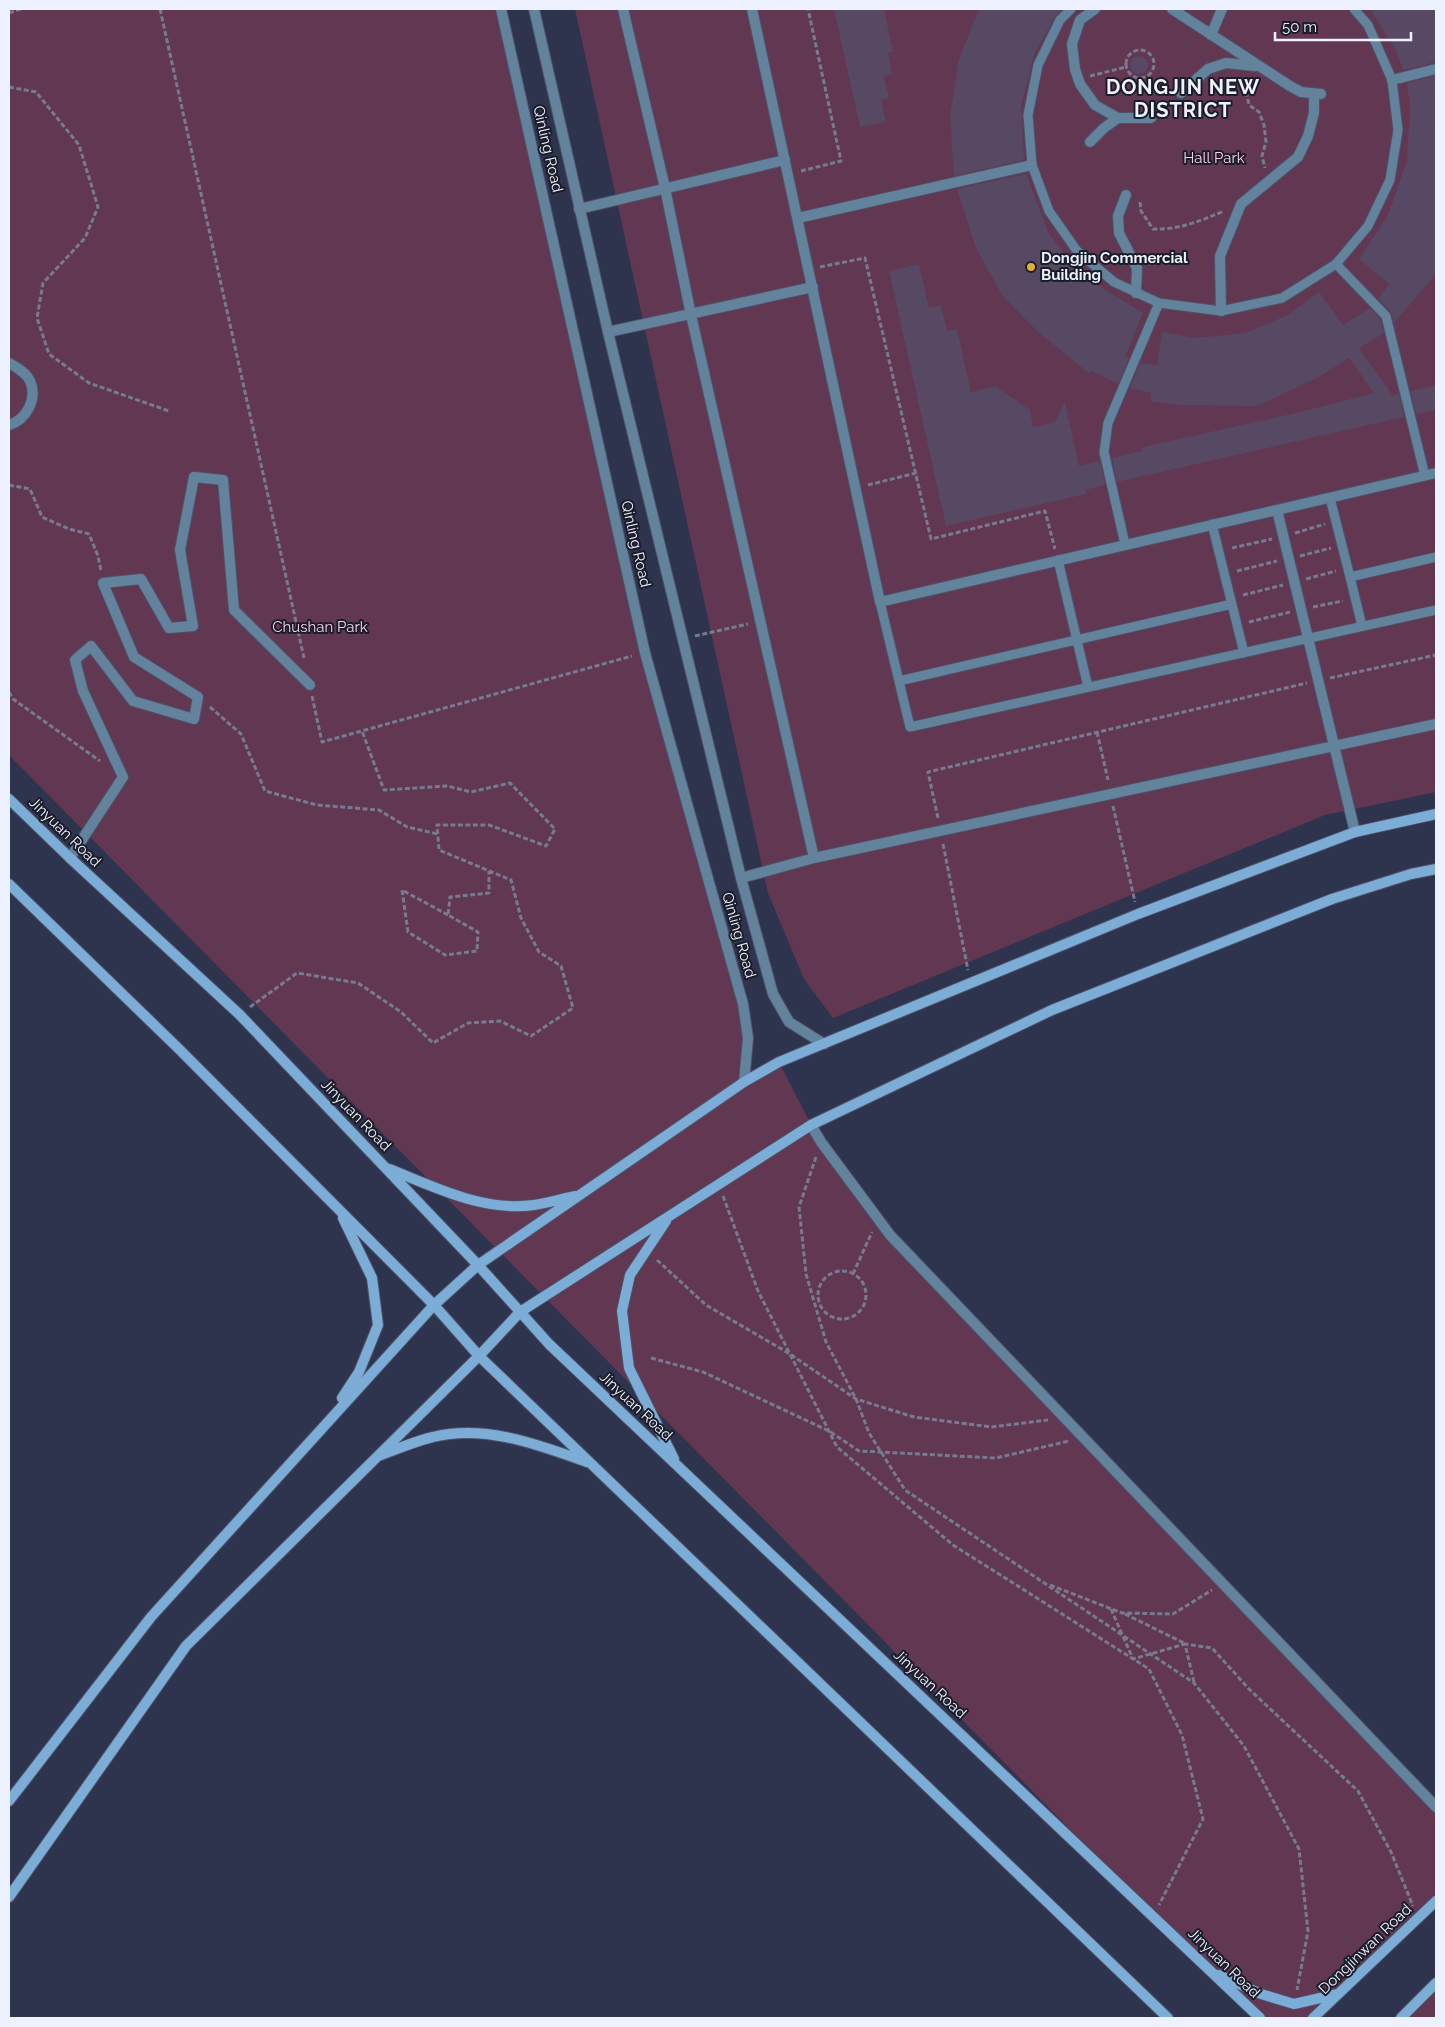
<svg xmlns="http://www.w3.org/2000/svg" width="1445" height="2027" viewBox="0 0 1445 2027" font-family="Raleway,sans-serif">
  <rect width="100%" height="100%" fill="#2f344e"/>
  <!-- green -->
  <path fill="#623751" d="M9,9H501L645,653L743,1004L744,1082L779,1062L811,1125L890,1235L1436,1807V1901L1313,2018H1260L1210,1971L9,755Z
    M575,9H1436V792L1325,815L833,1018L804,979L768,893Z
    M1436,1983V2018H1401Z"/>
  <!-- building -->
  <path fill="#574863" d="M834,9H884L893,52L888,53L892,74L884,76L889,98L881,100L886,122L860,127Z
    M979,9H1062L1055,17L1035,52L1021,106L1024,160L954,176L950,116L959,59Z
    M1370,9H1436V62L1403,70L1396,51Z
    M1130 65a9 9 0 1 1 18 0a9 9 0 1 1-18 0Z
    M1436,76V274L1394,323L1391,312L1378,299L1389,284L1359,259L1388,215L1407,160L1410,108L1407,83Z
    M1026,174L1049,234L1083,276L1143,313L1125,357L1129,358L1118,384L1092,371L1090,374L1038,332L1002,295L976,248L957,189Z
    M919,264L929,308L941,305L947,331L957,329L971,392L995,386L1030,410L1033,427L1055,422L1065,402L1079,466L1100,461L1105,485L1085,490L1086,494L946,526L889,271Z
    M1319,292L1343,325L1370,308L1380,319L1384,333L1359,348L1393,396L1399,394L1404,417L1117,482L1112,458L1142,451L1143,447L1300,412L1374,393L1349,358L1319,377L1257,406L1179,405L1150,401L1152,393L1130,388L1140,363L1157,365L1162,332L1195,338L1245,333L1288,315Z
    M1436,385V410L1416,414L1411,391Z"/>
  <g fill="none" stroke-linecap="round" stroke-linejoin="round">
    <defs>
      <path id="service" d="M1071,9L1060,20L1038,65L1028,115L1032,165L1049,211L1077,251L1114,282L1159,303L1221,311L1282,298L1336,264L1368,226L1390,180L1398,130L1392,80L1368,25L1354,9
        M1336,264L1386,316L1425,476
        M1330,498L1350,577L1436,557
        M1212,524L1244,653
        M1125,544L1104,452L1108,423L1159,303
        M1058,560L1088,687
        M1350,577L1362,626
        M880,602L910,727L1436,610
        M899,681L1232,604"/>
      <path id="pedestrian" d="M623,9L665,188L691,315L814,858
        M1095,9L1080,20L1072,44L1075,69L1080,84L1095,105L1118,118H1151
        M1172,9L1290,86L1301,92L1321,94
        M1211,35L1222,9
        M1392,80L1436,69
        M1181,93L1208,69L1226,63L1255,66
        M1090,142L1104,128L1118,118
        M1126,195L1118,216L1119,233L1137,268L1136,293
        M579,209L785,160
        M798,218L1032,165
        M1221,311L1220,256L1241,204L1298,157L1308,136L1314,113V94
        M608,332L813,287
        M9,363C16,367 26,372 30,381C38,399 26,420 9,425
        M1277,510L1355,832
        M70,858L123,777L83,691L75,660L91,646L133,701L194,719L198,697L134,657L103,583L141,579L169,628L193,626L180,550L194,477L223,480L234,610L310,685
        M741,878L814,858L1436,724"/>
      <path id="minor" d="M752,9L880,602L1436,473"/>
      <path id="tertiary" d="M501,9L645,653L743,1004L748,1038L744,1082
        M534,9L608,332L741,878L773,994L789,1022L824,1044
        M811,1125L821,1142L890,1235L1436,1807"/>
      <path id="secondary" d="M9,799L70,858L240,1015L478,1265L549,1344L1260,2018
        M9,884L180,1050L434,1305L479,1356L1168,2018
        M389,1169C435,1187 483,1212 534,1205C548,1203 561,1199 575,1196
        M666,1221L630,1275L622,1311L629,1368L674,1459
        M342,1398L359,1372L378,1325L372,1278L343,1218
        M381,1455C398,1449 415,1441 433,1437C485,1424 539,1445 587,1462
        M9,1801L151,1617L434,1305L478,1265L744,1082L779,1062L1138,914L1355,832L1436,814
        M9,1897L186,1646L479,1356L520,1312L811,1125L1052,1010L1332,899L1411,874L1436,869
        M1219,1975L1261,1994L1294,2004L1338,1994
        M1313,2018L1436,1901
        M1401,2018L1436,1983"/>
    </defs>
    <!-- service casing -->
    <use href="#service" stroke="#4e526a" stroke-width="11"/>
    <!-- pedestrian casing -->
    <use href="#pedestrian" stroke="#4e526a" stroke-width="12"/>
    <!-- minor casing -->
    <use href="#minor" stroke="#4e526a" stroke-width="12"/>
    <!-- tertiary casing -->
    <use href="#tertiary" stroke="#4e526a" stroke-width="12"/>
    <!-- secondary casing -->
    <use href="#secondary" stroke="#4e526a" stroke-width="12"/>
    <!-- path -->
    <path stroke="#777b91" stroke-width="3" stroke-dasharray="5 2.5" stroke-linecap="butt" d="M160,9L304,658
      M9,13L21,9
      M1126 64a14 14 0 1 1 28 0a14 14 0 1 1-28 0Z
      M1090,76L1126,67
      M1243,77L1249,105L1259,112L1264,125L1266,142L1262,156L1265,168
      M9,87L36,92L79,145L98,207L85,238L43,283L37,318L49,354L89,383L169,411
      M801,171L841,161L808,9
      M1140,202L1141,211L1153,229C1179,230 1200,221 1224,211
      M820,267L865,258L931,539L1045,511L1055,549
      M9,485L30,489L42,517L69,529L89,534L98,556L101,571
      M868,485L916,473
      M1295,533L1325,524
      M1232,548L1272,539
      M1300,556L1331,548
      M1237,571L1277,561
      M1306,579L1336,571
      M1243,595L1283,585
      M1313,607L1343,601
      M1249,622L1290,612
      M695,636L748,624
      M1330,678L1436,655
      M9,692L13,699L100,761
      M312,696L322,742L632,656
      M210,707L241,734L265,791L317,805L379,810L407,827L438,834
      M1097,732L1108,780
      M1113,806L1135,902
      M938,818L928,772L1307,683
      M943,844L968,970
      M448,915L402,890L408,932L445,955L477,951L478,932L448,915L450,897L489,893V871
      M250,1007L297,973L358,983L401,1012L433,1043L468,1023L500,1021L531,1036L573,1008L561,966L539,952L521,918L511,880L439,850L437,825H489L546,846L555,829L510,783L471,792L447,786L384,790L362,731
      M816,1157L799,1207L806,1274L826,1342L856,1399L869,1433L905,1490L1194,1683L1244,1746L1299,1849L1308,1931L1297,1990
      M723,1196L758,1291L837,1447L953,1545L1149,1669L1182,1735L1203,1819L1159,1905
      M657,1260L706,1305L790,1354L856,1399L914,1417L991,1427L1048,1420
      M818 1295a24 24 0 1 1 48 0a24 24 0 1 1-48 0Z
      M853,1274L872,1232
      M651,1358L703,1372L829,1431L859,1451L996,1458L1069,1441
      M1050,1585L1122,1613L1173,1614L1212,1590
      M1111,1609L1133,1659L1185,1644
      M1125,1614L1184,1643
      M1194,1682L1185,1644L1212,1648L1250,1690L1358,1791L1391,1852L1413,1906"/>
    <!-- service -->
    <use href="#service" stroke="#63829c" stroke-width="9"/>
    <!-- pedestrian -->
    <use href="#pedestrian" stroke="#63829c" stroke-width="10"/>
    <!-- minor -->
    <use href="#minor" stroke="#63829c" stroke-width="10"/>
    <!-- tertiary -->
    <use href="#tertiary" stroke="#63829c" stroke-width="10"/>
    <!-- secondary -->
    <use href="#secondary" stroke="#7badd6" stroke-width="10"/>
  </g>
  <!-- markers -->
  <circle fill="#e4ae35" stroke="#1a1c29" stroke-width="2" cx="1031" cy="267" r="5"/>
  <g text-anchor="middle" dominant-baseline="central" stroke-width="4" stroke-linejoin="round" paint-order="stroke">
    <!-- street labels -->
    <g font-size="15" fill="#eef1ff" stroke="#1a1c29">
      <text transform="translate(548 149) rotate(77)">Qinling Road</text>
      <text transform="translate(636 544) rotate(77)">Qinling Road</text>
      <text transform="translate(65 832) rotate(44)">Jinyuan Road</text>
      <text transform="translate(739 935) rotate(74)">Qinling Road</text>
      <text transform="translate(356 1115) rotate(46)">Jinyuan Road</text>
      <text transform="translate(636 1406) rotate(43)">Jinyuan Road</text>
      <text transform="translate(930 1684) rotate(43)">Jinyuan Road</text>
      <text transform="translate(1365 1949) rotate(-44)">Dongjinwan Road</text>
      <text transform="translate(1224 1963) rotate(44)">Jinyuan Road</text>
    </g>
    <!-- park labels -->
    <g font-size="15" fill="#fbcfe8" stroke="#1a1c29">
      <text x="1214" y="158">Hall Park</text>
      <text x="320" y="627">Chushan Park</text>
    </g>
    <!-- poi labels -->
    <g font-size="15" font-weight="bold" fill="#eef1ff" stroke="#1a1c29" text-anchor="start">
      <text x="1041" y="258">Dongjin Commercial<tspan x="1041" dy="17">Building</tspan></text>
    </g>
    <!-- district labels -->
    <g font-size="20" font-weight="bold" letter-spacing="1" fill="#eef1ff" stroke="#1a1c29">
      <text x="1183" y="87">DONGJIN NEW<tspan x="1183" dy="23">DISTRICT</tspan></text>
    </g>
  </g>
  <!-- border -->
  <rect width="1445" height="2027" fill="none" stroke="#eef1ff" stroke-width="20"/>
  <!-- scale -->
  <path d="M1275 32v8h136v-8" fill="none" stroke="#eef1ff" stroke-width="2.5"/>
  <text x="1282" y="32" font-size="15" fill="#eef1ff" stroke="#1a1c29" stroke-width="4" paint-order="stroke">50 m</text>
</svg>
